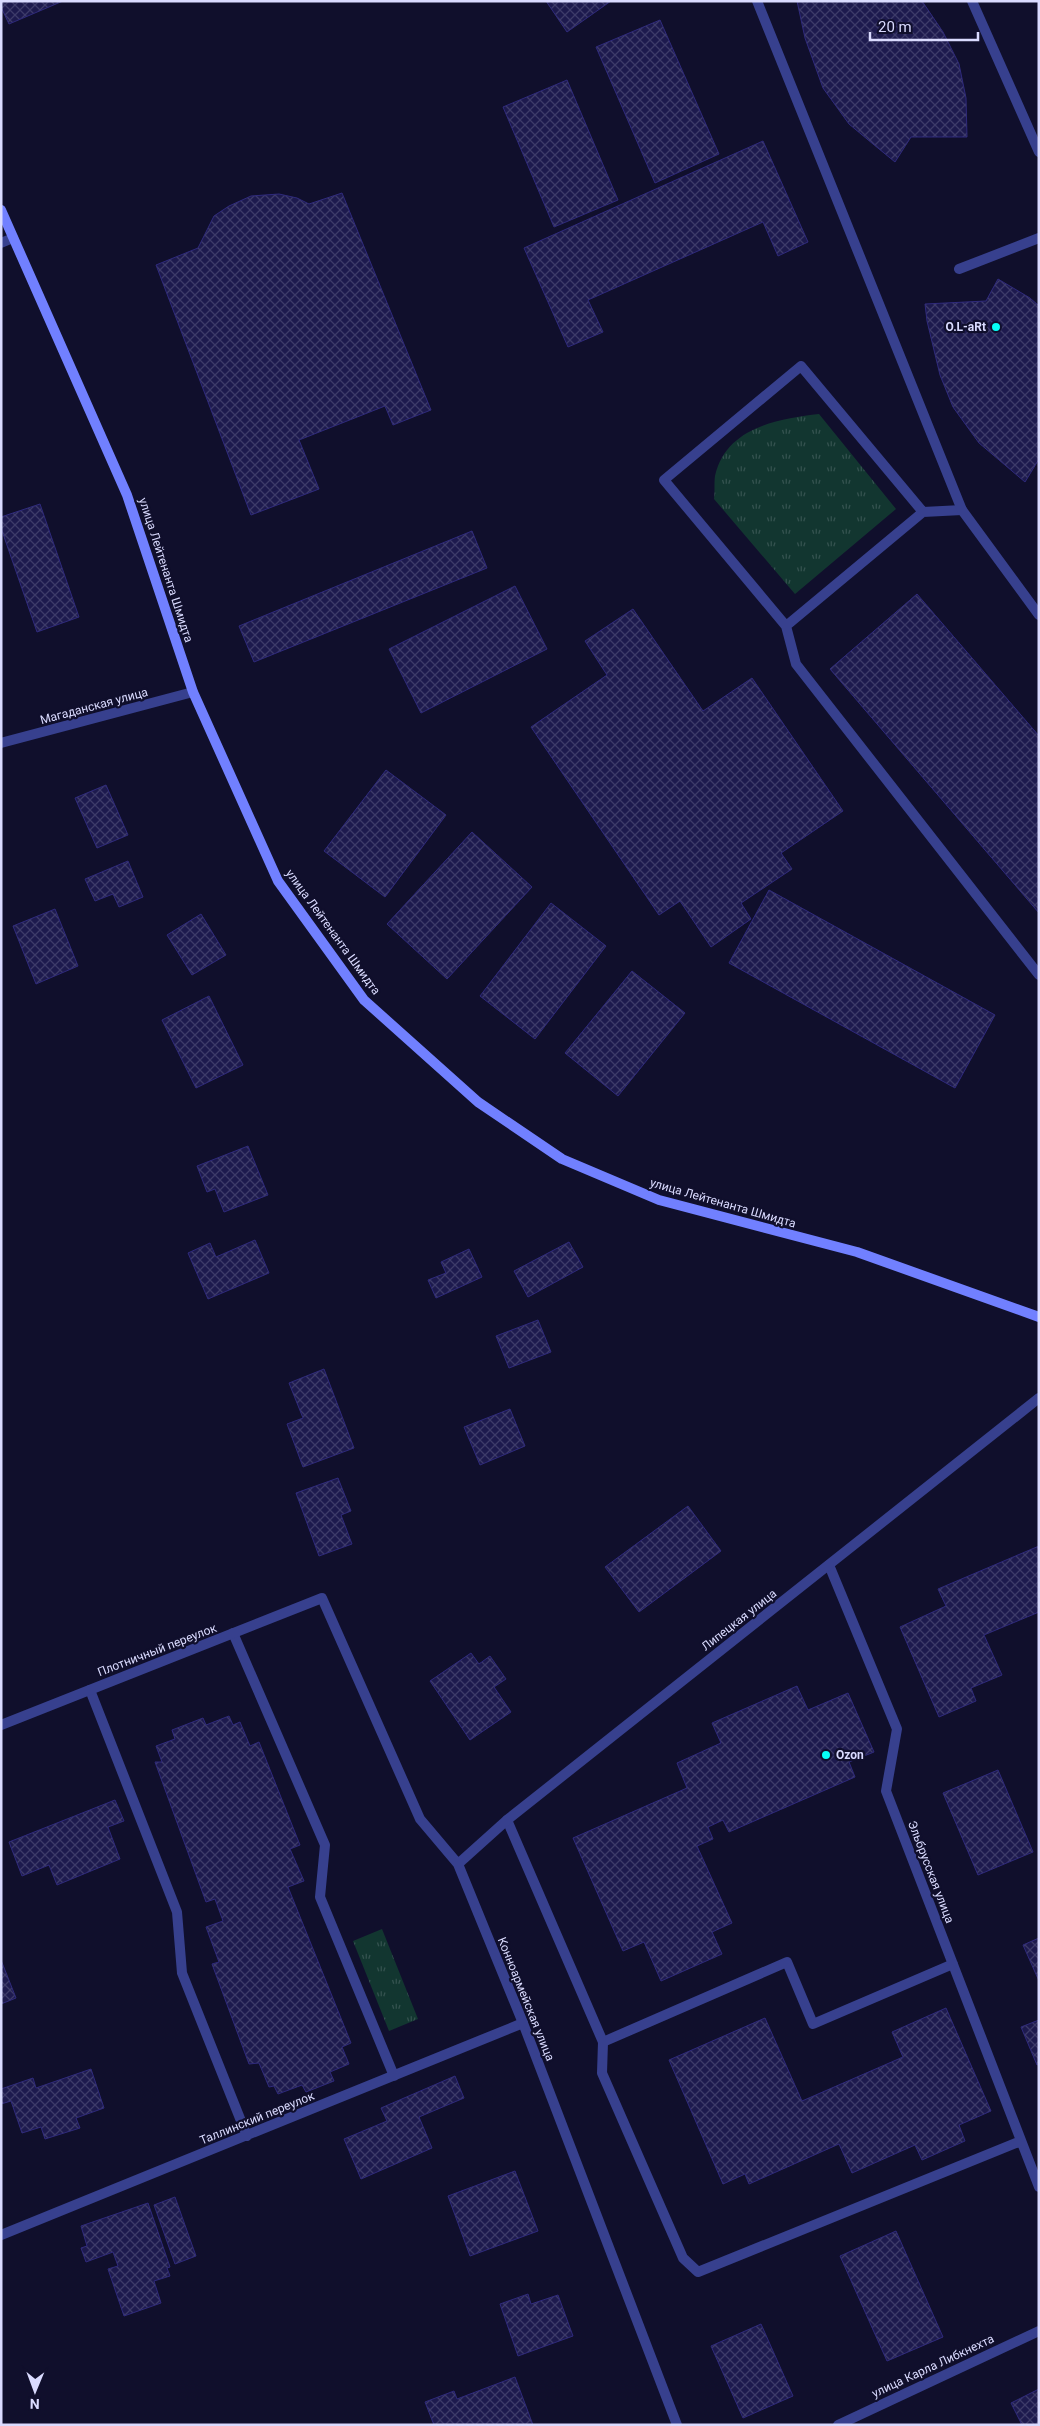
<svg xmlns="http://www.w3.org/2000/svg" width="1040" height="2426" viewBox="0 0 1040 2426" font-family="Roboto,sans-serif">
  <defs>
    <pattern id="grass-tufts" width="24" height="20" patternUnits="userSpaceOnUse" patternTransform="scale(1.25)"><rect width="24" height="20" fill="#123630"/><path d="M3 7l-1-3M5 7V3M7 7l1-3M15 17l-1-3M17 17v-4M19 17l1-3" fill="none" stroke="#34524f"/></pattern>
    <pattern id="building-cross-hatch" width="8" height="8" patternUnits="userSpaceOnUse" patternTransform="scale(1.25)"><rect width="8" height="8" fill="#1d1a4e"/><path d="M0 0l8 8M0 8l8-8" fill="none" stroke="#3d3b69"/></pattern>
  </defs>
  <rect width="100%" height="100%" fill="#100f2c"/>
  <!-- grass -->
  <path fill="url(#grass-tufts)" d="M819,414L896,509L795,594L714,499C715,492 714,483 715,476C726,427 778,419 819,414Z
    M382,1929L418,2019L389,2031L353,1941Z"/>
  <!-- building -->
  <path fill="url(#building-cross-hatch)" stroke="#2f2a7c" d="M1,1H63L9,24L1,7Z
    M546,1H611L567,32Z
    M797,1H922L943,32L959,64L966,98L967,137H911L895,162L873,144L849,124L823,88L805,38Z
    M660,20L719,154L655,183L596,47Z
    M567,80L618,200L554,227L503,107Z
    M763,141L808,242L778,256L763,222L588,300L603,332L568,347L524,248Z
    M342,193L431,410L393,425L385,406L299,440L319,489L251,515L156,265L198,248L214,216L229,206L251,196L279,194L297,198L309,204Z
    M998,279L1030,298L1039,306V459L1025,482L979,443L953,407L940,375L927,321L925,304L986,301Z
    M40,504L79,617L37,632L1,528V517Z
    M472,531L487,568L254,662L239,626Z
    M515,586L547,649L421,713L389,649Z
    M917,594L1039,736V913L830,669Z
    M633,609L703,711L752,678L843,811L781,853L792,869L741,903L751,919L711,947L680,901L659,915L531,727L607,675L585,641Z
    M386,770L446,815L385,897L324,851Z
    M106,785L128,835L97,848L75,798Z
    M472,832L532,887L447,979L387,924Z
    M128,861L143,897L119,907L113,894L95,901L85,879Z
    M769,890L995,1015L955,1088L729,963Z
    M551,903L606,946L535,1039L480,996Z
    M55,909L78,966L36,984L13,926Z
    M201,914L226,955L192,975L167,935Z
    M632,971L685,1013L618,1096L565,1053Z
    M209,996L243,1065L196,1088L162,1020Z
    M248,1146L268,1195L224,1212L215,1189L207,1192L197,1166Z
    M255,1240L269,1273L208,1299L188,1253L210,1243L216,1257Z
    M569,1242L583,1267L528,1297L514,1271Z
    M469,1249L482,1277L436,1298L428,1280L446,1273L441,1262Z
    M538,1320L551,1352L509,1368L496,1336Z
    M324,1369L354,1448L303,1467L287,1424L303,1418L289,1383Z
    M510,1409L525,1446L480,1465L464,1427Z
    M338,1478L351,1511L341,1515L352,1544L319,1556L296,1493Z
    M688,1506L721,1551L639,1612L605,1567Z
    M1039,1546V1612L984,1635L1002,1675L971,1688L976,1701L939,1717L900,1627L946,1606L938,1589Z
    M471,1653L479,1664L490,1656L506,1679L494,1687L511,1712L470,1740L430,1681Z
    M797,1686L808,1710L848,1693L874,1752L849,1762L855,1777L729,1832L723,1820L708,1827L713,1839L697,1846L732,1923L712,1932L722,1954L661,1981L644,1942L623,1951L573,1838L687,1788L677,1763L721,1743L712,1723Z
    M229,1716L233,1725L240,1722L250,1746L259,1742L300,1845L290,1849L304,1881L288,1887L351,2043L342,2047L349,2064L330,2072L334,2081L306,2092L302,2085L278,2094L274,2086L269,2087L259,2063L249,2064L212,1964L219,1962L206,1927L223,1921L215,1899L206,1902L155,1762H162L156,1746L175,1739L172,1730L203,1718L206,1725Z
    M998,1770L1033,1852L978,1875L943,1793Z
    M115,1800L124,1821L108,1827L120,1859L57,1885L49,1865L22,1876L9,1842Z
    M1039,1938V1981L1023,1945Z
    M1,1960L16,1998L1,2004Z
    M946,2008L991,2111L959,2125L965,2141L922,2160L915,2145L852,2173L839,2144L749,2184L745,2174L723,2184L669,2060L765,2018L802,2101L903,2057L892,2032Z
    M1039,2020V2064L1037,2065L1021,2027Z
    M91,2069L104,2108L76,2118L80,2128L45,2139L41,2127L22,2133L11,2101L1,2104V2089L33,2078L36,2088Z
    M455,2076L464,2098L419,2117L432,2148L361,2179L344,2139L387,2121L381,2108Z
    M515,2171L538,2231L470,2256L448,2196Z
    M175,2197L196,2256L175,2264L154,2205Z
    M148,2203L170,2267L167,2268L170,2276L154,2281L161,2303L124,2316L108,2269L118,2266L113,2252L86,2262L81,2248L87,2246L81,2226Z
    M896,2231L943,2337L887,2361L840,2256Z
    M528,2294L531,2304L558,2295L573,2336L518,2356L500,2304Z
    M761,2324L793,2396L743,2418L711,2346Z
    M515,2377L533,2425H434L425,2402L454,2391L457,2399Z
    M1039,2389V2425H1022L1011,2403Z"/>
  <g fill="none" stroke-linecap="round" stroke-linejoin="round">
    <!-- lane -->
    <path stroke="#37408e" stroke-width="10" d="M972,1L1039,152
      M959,269L1039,238
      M923,512L962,510
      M786,626L923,512L801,366L664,480L786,626L796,664L1039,975
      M829,1565L897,1729L886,1791L1039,2187
      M233,1633L325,1845L320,1897L394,2076
      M90,1690L177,1912L182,1973L247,2136
      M507,1820L603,2042L787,1962L813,2024L953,1964
      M603,2042L602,2073L683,2258L698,2272L1021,2141
      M1,2235L523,2023"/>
    <!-- street -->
    <path stroke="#37408e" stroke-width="10" d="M757,1L962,510L1039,615
      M1,243L13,238
      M1,743L193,692
      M1,1725L322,1598L420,1819L458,1864L523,2023L677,2425
      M458,1864L507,1820L1039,1398
      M838,2425L1039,2331"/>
    <!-- secondary -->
    <path stroke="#7180ff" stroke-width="10" d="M1,210L127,495L193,692L278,881L364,1000L478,1102L562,1159L659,1200L857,1252L1039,1317"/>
  </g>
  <!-- markers -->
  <g fill="#06fff6" stroke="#100f2c" stroke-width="2">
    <circle cx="996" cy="327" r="5"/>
    <circle cx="826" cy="1755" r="5"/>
  </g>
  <g text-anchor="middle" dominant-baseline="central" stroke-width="4.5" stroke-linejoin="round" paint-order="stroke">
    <!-- poi labels -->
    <g font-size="12" font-weight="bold" fill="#dadbff" stroke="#100f2c" text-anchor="end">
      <text x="986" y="327">O.L-aRt</text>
      <text x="836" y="1755" text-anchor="start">Ozon</text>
    </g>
    <!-- street labels -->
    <g font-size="12" fill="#dadbff" stroke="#100f2c">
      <text transform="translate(166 570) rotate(72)">улица Лейтенанта Шмидта</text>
      <text transform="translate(94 706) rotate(-15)">Магаданская улица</text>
      <text transform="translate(333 932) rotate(54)">улица Лейтенанта Шмидта</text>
      <text transform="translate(723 1203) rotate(16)">улица Лейтенанта Шмидта</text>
      <text transform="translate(739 1620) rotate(-38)">Липецкая улица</text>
      <text transform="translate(157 1650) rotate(-21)">Плотничный переулок</text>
      <text transform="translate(931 1872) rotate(69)">Эльбрусская улица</text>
      <text transform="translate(526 1999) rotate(68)">Конноармейская улица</text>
      <text transform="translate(257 2118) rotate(-22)">Таллинский переулок</text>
      <text transform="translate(933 2366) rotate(-25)">улица Карла Либкнехта</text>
    </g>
  </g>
  <!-- border -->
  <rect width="1040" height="2426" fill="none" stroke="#dadbff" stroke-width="5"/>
  <!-- north arrow -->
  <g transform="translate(35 2391) rotate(181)" stroke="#100f2c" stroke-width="4" paint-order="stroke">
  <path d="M0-4L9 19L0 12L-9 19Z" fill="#dadbff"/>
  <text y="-8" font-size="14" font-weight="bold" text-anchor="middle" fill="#dadbff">N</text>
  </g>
  <!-- scale -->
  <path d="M870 32v8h108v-8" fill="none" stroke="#dadbff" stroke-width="2.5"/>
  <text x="878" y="32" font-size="15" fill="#dadbff" stroke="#100f2c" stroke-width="4" paint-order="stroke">20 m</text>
</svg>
